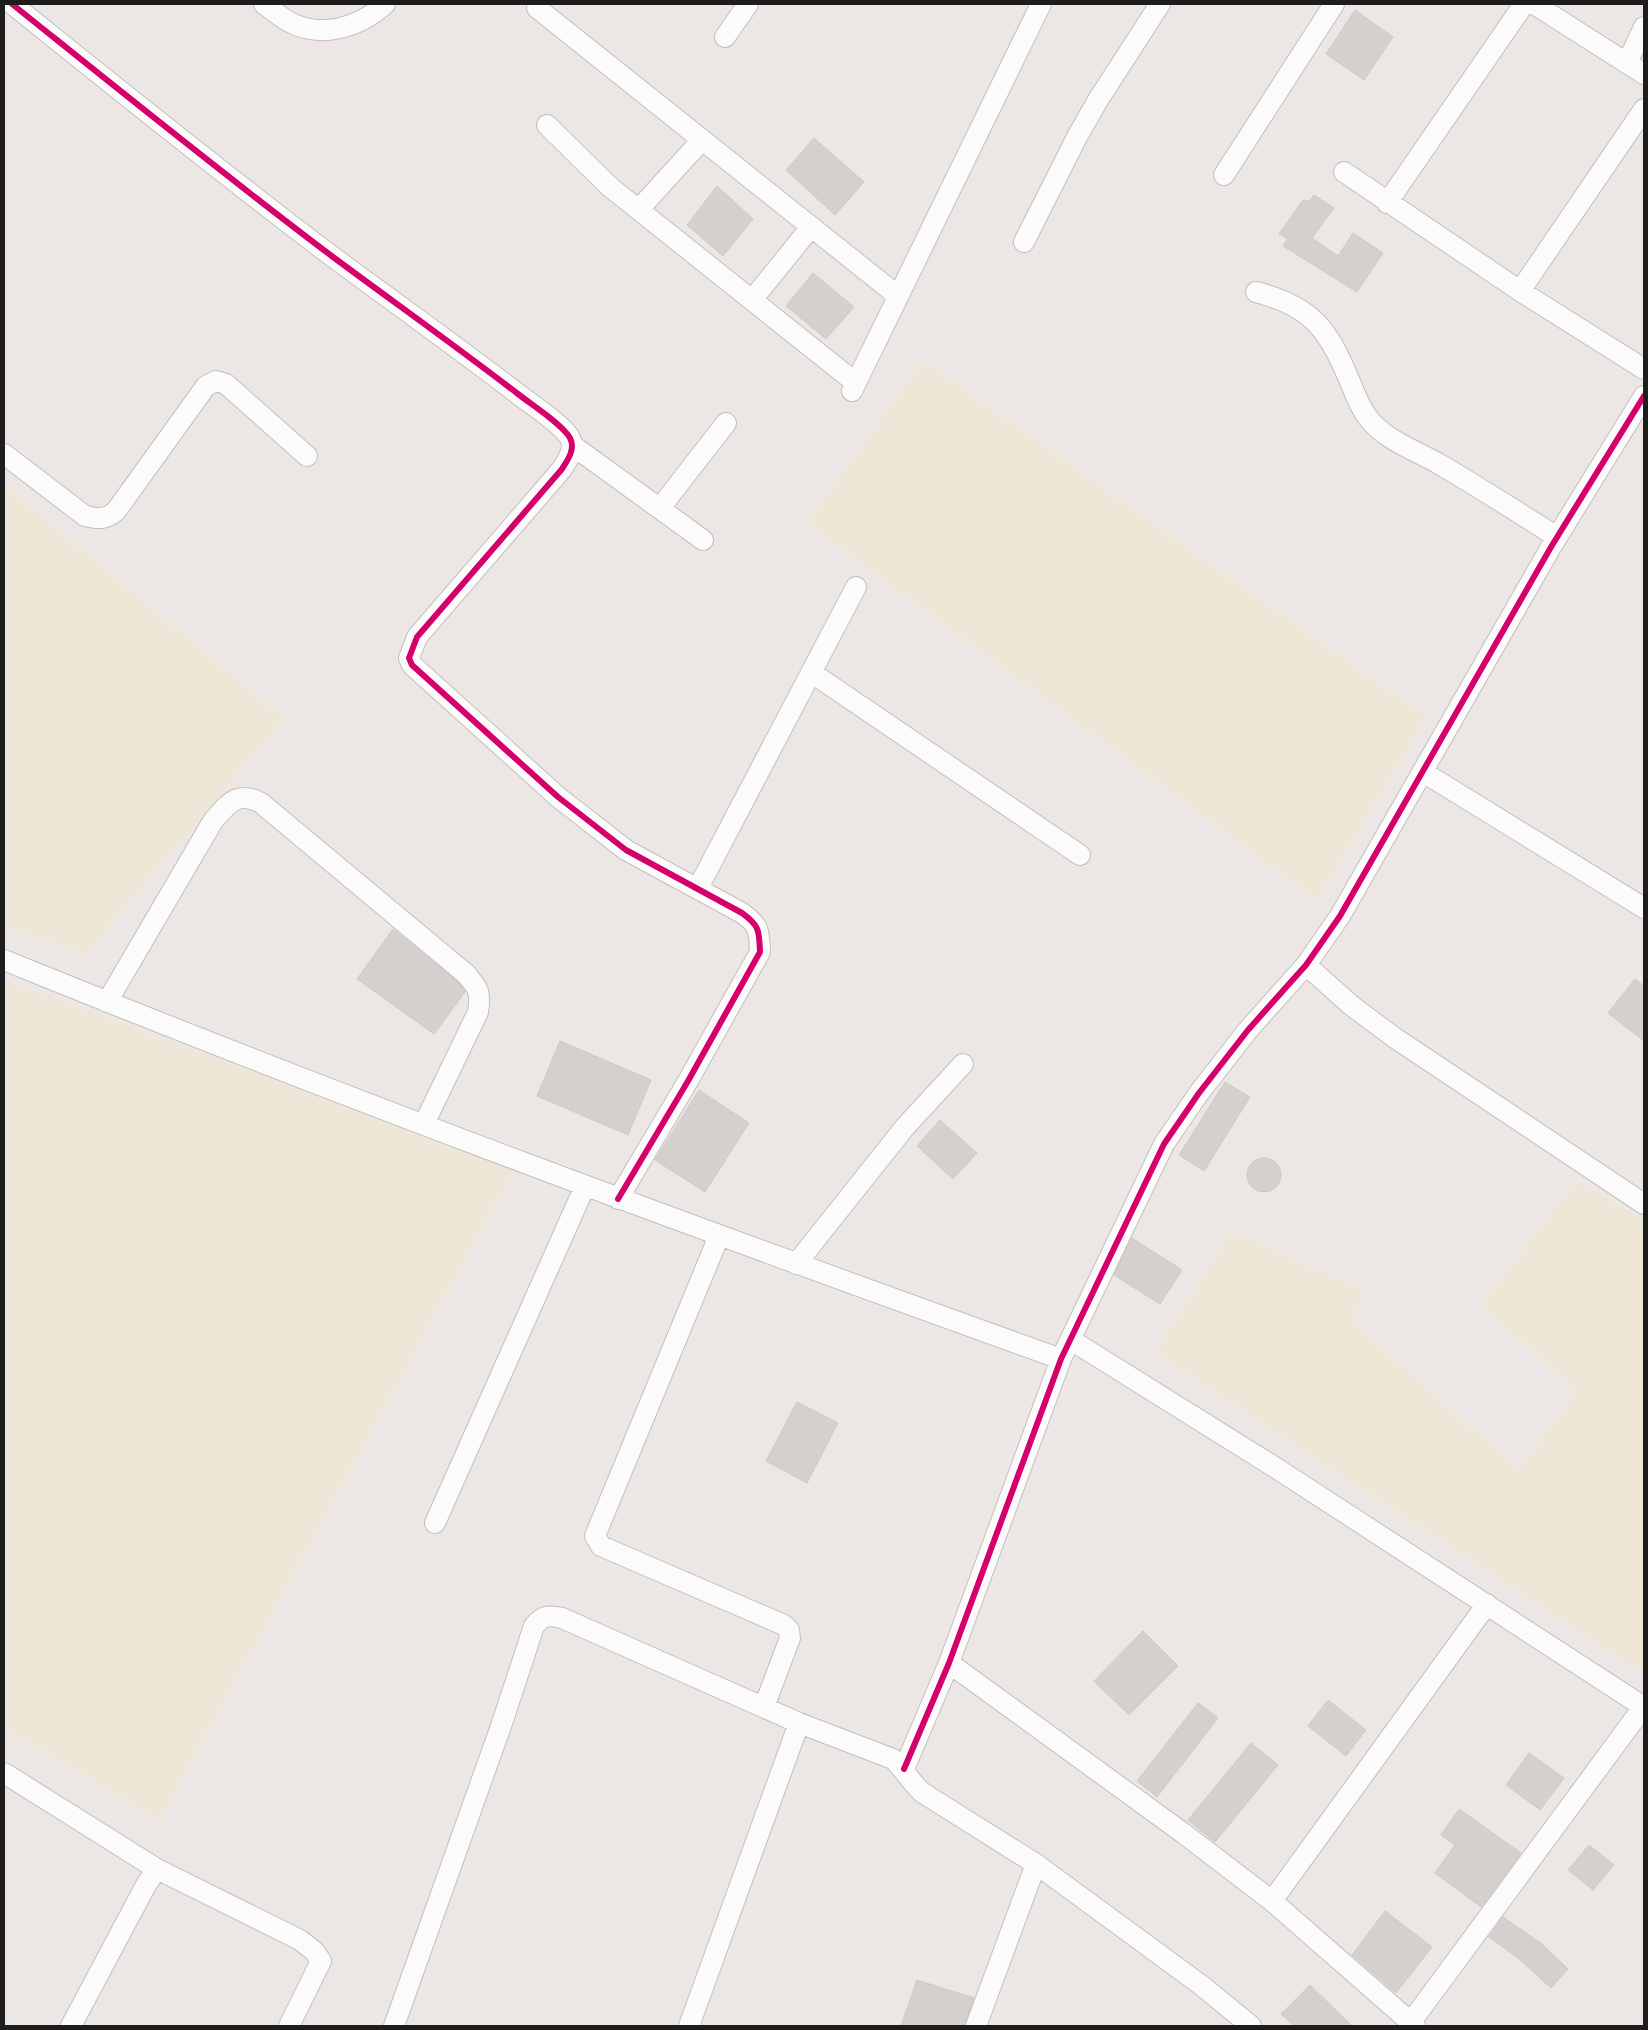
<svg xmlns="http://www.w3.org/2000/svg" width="1648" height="2030" viewBox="0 0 1648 2030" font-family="Quicksand,sans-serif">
  <rect width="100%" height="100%" fill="#ece7e5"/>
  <!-- farmland -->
  <path fill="#eee6d7" d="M923,360L1427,717L1317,900L807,523Z
    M4,485L284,718L86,954L4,925Z
    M4,980L515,1168L159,1821L4,1726Z
    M1576,1181L1644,1220V1674L1154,1352L1232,1232L1366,1291L1352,1321L1518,1469L1576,1392L1481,1304Z"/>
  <!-- building -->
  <path fill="#d5cfce" stroke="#cfc8c6" d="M1355,10L1393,37L1364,80L1326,54Z
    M814,138L864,182L835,215L786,170Z
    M717,186L753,219L723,256L687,225Z
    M1314,195L1334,208L1312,238L1338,256L1353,233L1383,253L1357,292L1283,246L1288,239L1279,234L1303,200L1309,201Z
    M813,273L854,307L826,339L786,306Z
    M393,929L458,982L465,992L434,1034L357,979Z
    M1635,979L1644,986V1041L1608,1013Z
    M560,1041L651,1080L628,1135L537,1096Z
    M1225,1082L1250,1097L1204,1171L1179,1155Z
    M699,1090L749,1123L705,1192L655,1160Z
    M940,1120L977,1153L953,1179L917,1146Z
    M1247 1175a17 17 0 1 1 34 0a17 17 0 1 1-34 0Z
    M1132,1238L1182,1270L1160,1304L1114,1275Z
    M797,1402L838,1423L807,1483L766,1461Z
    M1143,1631L1178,1666L1129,1715L1094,1681Z
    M1328,1700L1366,1730L1346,1756L1308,1726Z
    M1198,1703L1218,1718L1157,1797L1137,1781Z
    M1251,1743L1278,1765L1215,1842L1188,1820Z
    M1529,1753L1564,1778L1540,1810L1506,1785Z
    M1459,1809L1521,1853L1481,1907L1435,1873L1455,1845L1441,1835Z
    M1589,1845L1614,1865L1593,1890L1568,1870Z
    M1385,1911L1432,1947L1396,1993L1352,1955Z
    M1503,1917L1542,1944L1568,1969L1551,1988L1519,1959L1489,1937Z
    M917,1980L974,1998L964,2026H901Z
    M1310,1985L1352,2026H1294L1281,2014Z"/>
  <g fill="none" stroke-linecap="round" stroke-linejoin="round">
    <defs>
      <path id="minor" d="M12,4C118,89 224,175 333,257C395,303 457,347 518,394C532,405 562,424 570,438C576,449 567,461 562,469L417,637L409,658L412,665L558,797L626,850L742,913C760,926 759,931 760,952L688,1081L618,1199
        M264,4C271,9 278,15 286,20C318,40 359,28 385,4
        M1534,4L1644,74
        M537,8L898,296
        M725,37L748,4
        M1627,63L1644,27
        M547,125L610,187L856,383
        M1344,172L1520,291L1644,369
        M1224,175L1334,4
        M1387,203L1524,4
        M639,209L702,140
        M1024,242L1077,137L1098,100L1160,4
        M1520,291L1644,109
        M1256,292C1310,306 1327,327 1348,377C1354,391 1359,406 1368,418C1386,441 1417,451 1441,465C1480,488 1519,513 1557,537
        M752,300L811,227
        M852,391L1041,4
        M572,445L703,540
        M4,454L85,516C98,519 105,520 116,511L206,386L216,381L226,384L307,456
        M660,508L726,423
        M812,673L1080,855
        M1423,772L1644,908
        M698,888L856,587
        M4,960C353,1102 707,1232 1061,1359
        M1306,965L1352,1006L1395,1038L1644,1204
        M107,1002L213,821C228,804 237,790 261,803L466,974C479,989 481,992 478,1012L424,1124
        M719,1236L595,1536L601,1546L784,1625L789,1630L790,1638L764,1707
        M796,1264L905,1127L963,1064
        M1071,1340L1276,1468L1644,1707
        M435,1523L585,1186
        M949,1663L1183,1833L1272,1901L1415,2026
        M904,1769L949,1663L1061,1359L1164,1144L1199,1093L1248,1030L1306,965L1340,916L1551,547L1644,396
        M4,1773L157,1869L146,1885L71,2026
        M157,1869L300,1940L314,1951L321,1961L289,2026
        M1272,1901L1487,1604
        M1411,2022L1644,1706
        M394,2026L501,1726L534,1626C543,1615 549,1615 562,1618L799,1723L893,1759C905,1770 911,1783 923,1793L1036,1864L1201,1985L1251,2026
        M689,2026L799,1723
        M976,2026L1036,1864"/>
    </defs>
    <!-- minor casing -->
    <use href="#minor" stroke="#c1bfbe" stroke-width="22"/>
    <!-- minor -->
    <use href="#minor" stroke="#fcfbfb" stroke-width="20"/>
    <defs>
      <path id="cycleway" d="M12,4C118,89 224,175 333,257C395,303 457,347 518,394C532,405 562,424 570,438C576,449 567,461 562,469L417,637L409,658L412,665L558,797L626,850L742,913C760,926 759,931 760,952L688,1081L618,1199
        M904,1769L949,1663L1061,1359L1164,1144L1199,1093L1248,1030L1306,965L1340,916L1551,547L1644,396"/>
    </defs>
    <!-- cycleway casing -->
    <use href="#cycleway" stroke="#fff" stroke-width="9"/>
    <!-- cycleway -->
    <use href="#cycleway" stroke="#d6006c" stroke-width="6"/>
  </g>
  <!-- border -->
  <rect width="1648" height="2030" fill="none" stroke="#1d1d1d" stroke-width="10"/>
</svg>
